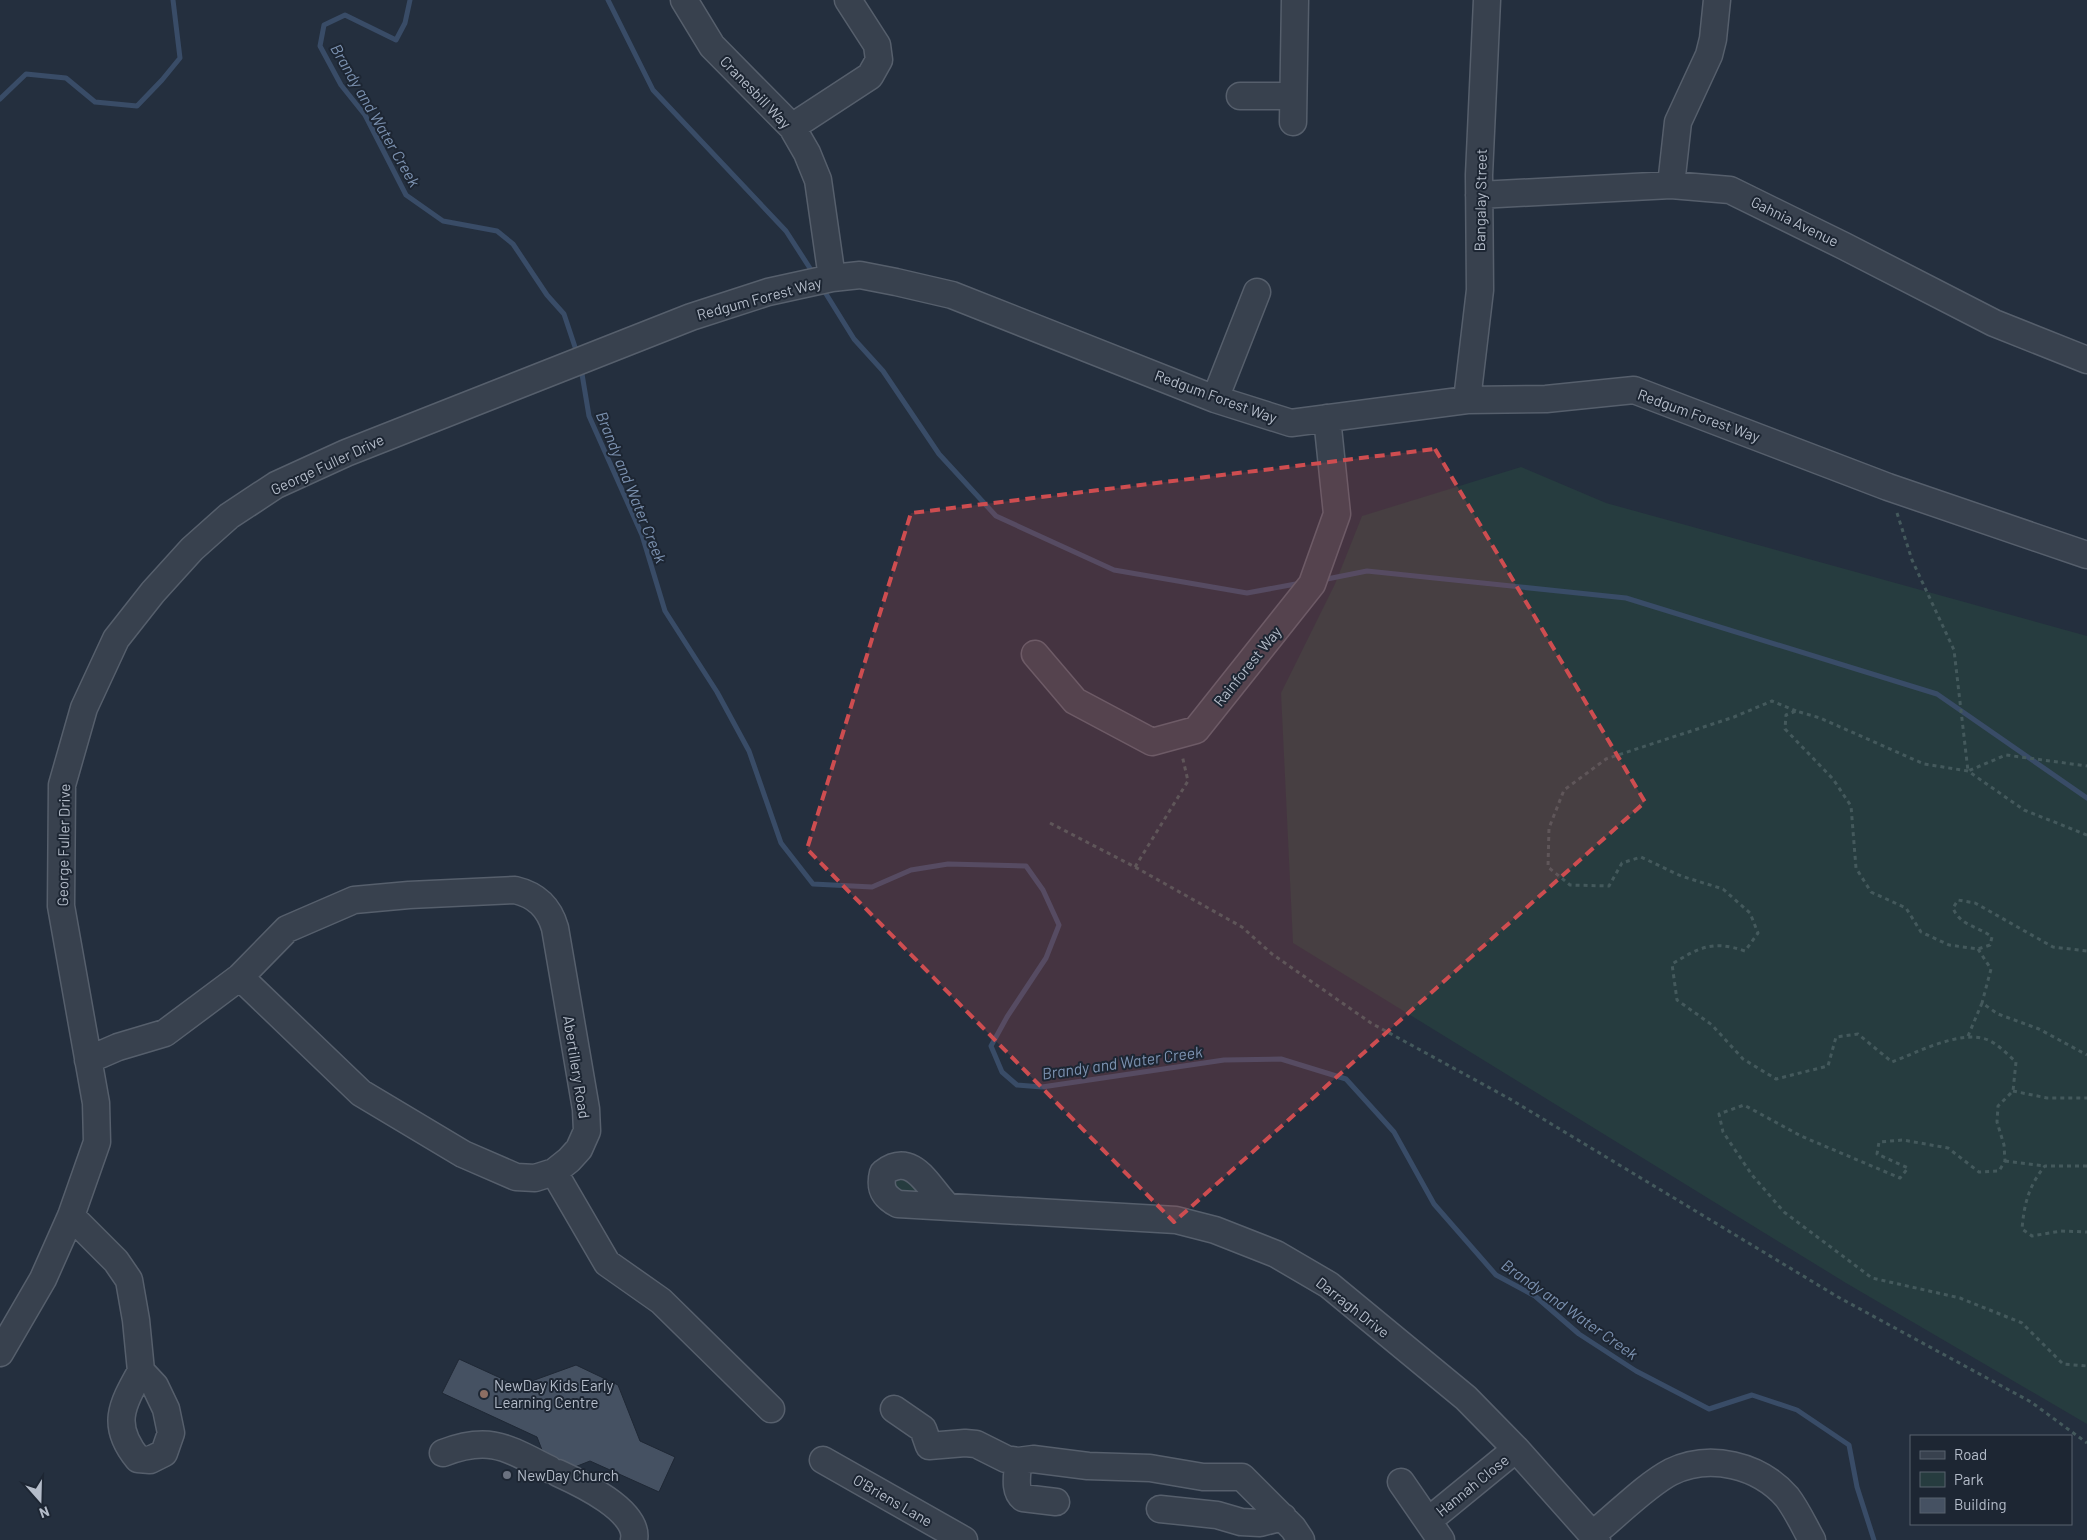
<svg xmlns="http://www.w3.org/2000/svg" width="2087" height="1540" viewBox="0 0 2087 1540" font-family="Barlow,sans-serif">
  <rect width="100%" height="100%" fill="#242f3e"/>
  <!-- green -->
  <path fill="#263c3f" d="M1521,467L1606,503L2087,636V1424L1846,1283L1293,943L1281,693L1335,584L1362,516Z
    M903,1173L921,1194L900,1195L890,1179Z"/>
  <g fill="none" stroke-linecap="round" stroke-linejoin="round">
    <!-- stream -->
    <path stroke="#394c67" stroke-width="5" d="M410,0L405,23L396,40L345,15L324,25L320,46L341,85L365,115L406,195L443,221L497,231L513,244L547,295L564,314L577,353
      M608,0L653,90L786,231L813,273
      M0,99L26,74L66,78L95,102L137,106L162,80L180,58L173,0
      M823,289L854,339L883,371L939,454L996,516L1114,570L1247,593L1301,583
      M581,368L589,416L642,535L665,611L717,692L749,751L781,843L813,884L872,887L911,870L948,864L1026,866L1043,890L1059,925L1046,958L1007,1017L991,1046L1002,1072L1017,1085L1042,1087L1224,1060L1281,1059L1346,1079L1394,1132L1434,1204L1496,1275L1535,1296L1579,1334L1636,1371L1709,1409L1752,1395L1797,1410L1849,1445L1857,1487L1874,1540
      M1322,580L1367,571L1626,598L1937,694L2087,798"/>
  </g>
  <!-- building -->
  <path fill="#455162" stroke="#1f2835" d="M459,1359L518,1386L576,1365L618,1385L640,1441L675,1457L659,1492L590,1461L552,1476L537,1437L442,1393Z"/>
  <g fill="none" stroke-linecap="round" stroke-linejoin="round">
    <defs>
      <path id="minor" d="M684,0L712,46L792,127L807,153L818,180L832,278
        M1240,96H1293
        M1293,122L1295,0
        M792,127L870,76L879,60L877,45L848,0
        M1671,185L1678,122L1709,55L1713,39L1717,0
        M1479,195L1671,185L1730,190L1844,246L1994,323L2087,360
        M1215,399L1257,292
        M1467,400L1480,290L1479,175L1487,0
        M1035,654L1075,701L1152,742L1196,730L1312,584L1337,514L1327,418
        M88,1060L118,1047L165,1033L240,977L287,929L354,900L409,895L515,890C536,895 549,907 555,928L586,1109L587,1131L579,1149L569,1160L554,1172L535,1178L516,1177L463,1154L361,1093L240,977
        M554,1172L607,1263L661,1301L771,1409
        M947,1206C928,1187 913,1150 883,1173C879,1189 884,1197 898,1204L1176,1220L1215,1230L1276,1254L1329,1285L1466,1398L1516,1449L1597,1540
        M71,1216L116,1261L129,1280L136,1320L141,1371L155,1386L166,1409L171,1433L164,1453L150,1460L138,1459C110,1425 122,1405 141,1371
        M0,1353L43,1279L71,1216L97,1142L96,1103L61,906L62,785L84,708L116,639L153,592L192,549L229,516L276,485L346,453L691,317L768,292L832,278L860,275L896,282L952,295L1215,399L1291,423L1467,400L1546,399L1634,390L1888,487L2087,555
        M894,1409L923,1429L929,1446L965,1443L976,1444L1006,1459L1018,1461L1033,1459L1088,1466L1150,1468L1203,1477H1242L1293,1528L1301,1540
        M443,1453C490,1435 507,1448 549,1469
        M823,1460L964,1540
        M1018,1461C1018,1473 1013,1490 1023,1498L1056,1502
        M558,1473C580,1483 640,1511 634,1540
        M1401,1482L1441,1540
        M1160,1509L1217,1515L1241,1522L1260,1523L1283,1517
        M1428,1521L1516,1449
        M1593,1534C1616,1516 1646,1485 1671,1472C1710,1453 1759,1465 1787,1497C1797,1510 1804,1526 1812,1540"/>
    </defs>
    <!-- minor casing -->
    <use href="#minor" stroke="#565f6c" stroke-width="29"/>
    <!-- path -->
    <path stroke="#44595c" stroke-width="3" stroke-dasharray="4 4" stroke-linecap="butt" d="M1897,513L1912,560L1954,650L1968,771L2006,755L2087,766
      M1796,711L1772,701L1734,717L1606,759L1564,790L1549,828L1548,867L1570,885L1609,886L1622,863L1641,857L1681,876L1723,889L1750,913L1758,933L1745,951C1713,940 1700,947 1672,964L1677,1000L1712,1025L1743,1059L1776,1079L1828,1066L1836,1037L1858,1034L1892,1062C1918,1052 1962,1029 1988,1040C1998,1044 2008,1055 2016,1062L2013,1091L1998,1106L1997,1122L2004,1145L2005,1161L1999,1171L1979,1172L1948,1148L1903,1140L1879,1142L1877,1154L1908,1168L1900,1178L1801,1136L1744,1105L1719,1114L1723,1132L1752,1175L1784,1212L1872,1278L1960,1298L2022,1323L2063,1364L2087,1366
      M1050,823L1135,867L1242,927L1272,954L1371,1023L1510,1099L1838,1297L2031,1402L2087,1443
      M2087,835L2024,810L1968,771L1924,764L1820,718L1796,711L1786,715L1785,729L1833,779L1851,806L1856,868L1871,892L1906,908L1921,932L1949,945L1978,949L1990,945L1992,937C1978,926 1960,926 1953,908L1958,900L1975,903L2053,947L2087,951
      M1135,867L1188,781L1182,755
      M1978,949L1991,969L1982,1003
      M1968,1036L1982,1003L1998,1014L2039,1029L2087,1055
      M2013,1091L2047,1098H2087
      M2005,1161L2045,1166
      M2087,1166H2045C2029,1185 2024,1204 2022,1229L2032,1236L2061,1231L2087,1232"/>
    <!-- minor -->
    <use href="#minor" stroke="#38414e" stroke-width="26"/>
  </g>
  <!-- marked area -->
  <path fill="#ce4d50" fill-opacity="0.2" stroke="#ce4d50" stroke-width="4" stroke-dasharray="10 6" stroke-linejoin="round" d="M1435,449L1645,802L1174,1222L807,849L911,513Z"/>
  <!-- markers -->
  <circle fill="#8d6e63" stroke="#1d2633" stroke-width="2" cx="484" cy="1394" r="5"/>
  <circle fill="#6b7280" stroke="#1d2633" stroke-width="2" cx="507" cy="1475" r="5"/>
  <g text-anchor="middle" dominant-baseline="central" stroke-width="4" stroke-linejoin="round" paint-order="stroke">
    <!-- street labels -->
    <g font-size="15" fill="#b4bcc9" stroke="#1d2633">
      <text transform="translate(756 92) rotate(46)">Cranesbill Way</text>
      <text transform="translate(1480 200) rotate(-89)">Bangalay Street</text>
      <text transform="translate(1795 221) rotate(26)">Gahnia Avenue</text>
      <text transform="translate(759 298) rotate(-15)">Redgum Forest Way</text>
      <text transform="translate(1216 396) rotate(20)">Redgum Forest Way</text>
      <text transform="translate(1699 415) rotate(20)">Redgum Forest Way</text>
      <text transform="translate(327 464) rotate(-25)">George Fuller Drive</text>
      <text transform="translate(1247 666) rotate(-51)">Rainforest Way</text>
      <text transform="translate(63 845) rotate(-89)">George Fuller Drive</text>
      <text transform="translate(577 1067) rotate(81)">Abertillery Road</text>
      <text transform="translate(1353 1307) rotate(38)">Darragh Drive</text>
      <text transform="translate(1472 1485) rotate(-39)">Hannah Close</text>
      <text transform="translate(893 1500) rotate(30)">O'Briens Lane</text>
    </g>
    <!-- poi labels -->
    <g font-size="15" fill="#b4bcc9" stroke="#1d2633" text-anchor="start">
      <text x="494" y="1385">NewDay Kids Early<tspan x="494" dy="17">Learning Centre</tspan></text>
      <text x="517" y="1475">NewDay Church</text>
    </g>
    <!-- water labels -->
    <g font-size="16" font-style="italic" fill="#7c92b1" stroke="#1d2633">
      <text transform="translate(376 115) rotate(60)">Brandy and Water Creek</text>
      <text transform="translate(632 487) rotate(68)">Brandy and Water Creek</text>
      <text transform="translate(1122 1062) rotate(-8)">Brandy and Water Creek</text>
      <text transform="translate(1570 1309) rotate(35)">Brandy and Water Creek</text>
    </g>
  </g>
  <!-- legend -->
  <rect x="1910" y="1435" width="162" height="90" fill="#1d2633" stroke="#59626f"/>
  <rect x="1920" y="1451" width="25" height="8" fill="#38414e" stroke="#59626f"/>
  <text x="1954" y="1460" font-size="15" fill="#b4bcc9">Road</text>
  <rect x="1920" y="1472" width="25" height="15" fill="#263c3f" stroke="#59626f"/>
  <text x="1954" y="1485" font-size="15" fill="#b4bcc9">Park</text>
  <rect x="1920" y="1498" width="25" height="15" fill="#455162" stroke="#59626f"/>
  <text x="1954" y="1510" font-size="15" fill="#b4bcc9">Building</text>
  <!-- north arrow -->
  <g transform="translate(40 1500) rotate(160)" stroke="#1d2633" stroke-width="4" paint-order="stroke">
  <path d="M0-4L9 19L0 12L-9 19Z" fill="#b4bcc9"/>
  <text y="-8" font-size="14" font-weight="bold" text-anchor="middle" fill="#b4bcc9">N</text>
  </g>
</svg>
